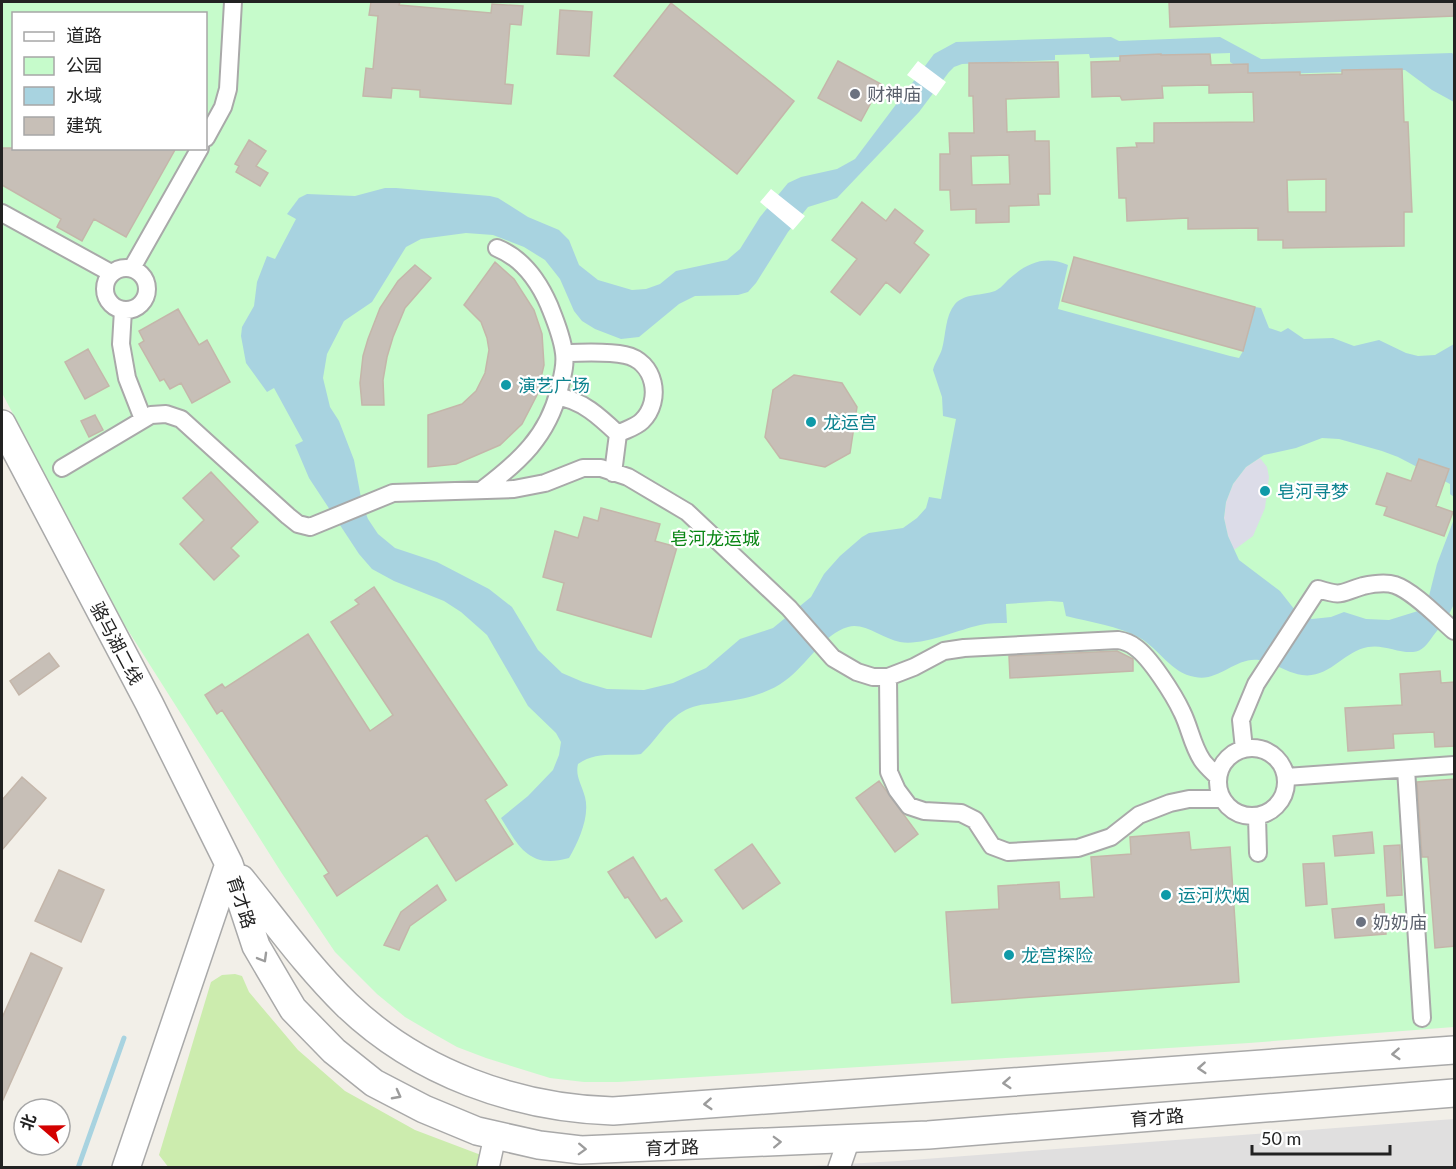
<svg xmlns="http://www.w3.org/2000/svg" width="1456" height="1169" viewBox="0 0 1456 1169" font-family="Lato,'Noto Sans SC',sans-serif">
  <rect width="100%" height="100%" fill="#f2efe8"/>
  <!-- residential -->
  <path fill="#e0dfdf" d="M1454,1119V1167L776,1168L898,1161Z"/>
  <!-- grass -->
  <path fill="#ccecae" d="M235,974L242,976L249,992L298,1050L345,1091L415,1130L481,1155L478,1166L169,1168L159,1155L211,982L222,975Z"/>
  <!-- park -->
  <path fill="#c6fbcb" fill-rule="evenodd" d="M2,2H1454V1027L1249,1043L618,1082H584L550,1078L486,1058L457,1047L434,1034L405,1017L377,994L335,952L281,872L124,624L2,393ZM14,14H206V148H14Z"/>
  <!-- plaza -->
  <path fill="#dcdce8" d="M1260,458L1267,467L1269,477L1265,508L1253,536L1234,550L1228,536L1224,518L1226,502L1233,484L1246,467Z"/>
  <!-- water -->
  <path fill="#a8d3e0" d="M1111,37L1119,41L1220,37L1261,59L1452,53L1454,55V102L1432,90L1405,70L1250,75L1230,62V53L1090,58L1089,54L1055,55V60L962,64L954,67L949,72L919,112L837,198L808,207L788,232L756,283L748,292L738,295L695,296L679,304L639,337L621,339L595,329L582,321L574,311L560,279L545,260L524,247L493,235L466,233L421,239L406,247L372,302L344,321L327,354L323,378L330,407L339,421L354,460L362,503L368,519L378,534L395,548L437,562L489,589L512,607L538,650L562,673L583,682L607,689L644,690L673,683L706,668L740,639L773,628L811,597L824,574L840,556L862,537L869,533L903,528L917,518L926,508L929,497L941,499L956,419L943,416L942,397L933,370C935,362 940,356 942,349C946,334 945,316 955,304C965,293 982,296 995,291C1000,289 1005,283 1009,279C1027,263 1045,255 1068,265L1058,309L1230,356L1239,358L1243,351L1255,307L1261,308L1269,328L1281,332L1288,328L1304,339L1333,338L1354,346L1379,340L1406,353L1418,356L1435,355L1454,344V497L1450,494V484L1398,457L1382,451L1339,439L1322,438L1296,448L1264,455L1246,467L1233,484L1226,502L1224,518L1228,536L1239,560L1280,591L1298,614L1312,619L1331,617L1344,612L1366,619L1389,620L1418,611L1429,596L1437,564L1454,519C1454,535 1456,596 1453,606C1449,616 1440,627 1433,636C1428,643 1422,652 1413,652C1398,653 1383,644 1368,647C1344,651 1329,679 1302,675C1287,673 1274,662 1259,660C1235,657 1219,682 1195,677C1171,673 1160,650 1140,638C1118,626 1090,622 1066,616L1063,602L1050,601L1006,604L1007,623C998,623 989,623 980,625C957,630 923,646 900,642C883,639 864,622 848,627C823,634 806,666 786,680C768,694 744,699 722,702C712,704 699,704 690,708C667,717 658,739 641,754C618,757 598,750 578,764C575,776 582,785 585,797C590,816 579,841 569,858C529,869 519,847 501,818L528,796L553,770L559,755L561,742L556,733L528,706L487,635L461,612L444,601L394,581L372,569L359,554L309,478L295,445L303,441L274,388L267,392L246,363L241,336L242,327L254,306L257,282L267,256L275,259L296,219L287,214L299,198L307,194L355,196L385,188H396L490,196L498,198L528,217L559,230L569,240L579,265L598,280L632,290L646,289L660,284L676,271L727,260L740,249L760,217L788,183L801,177L837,169L855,159L934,54L956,42Z"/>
  <!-- pier -->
  <path fill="#fff" d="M918,61L946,82L936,96L907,75Z
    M771,189L805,216L793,230L760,202Z"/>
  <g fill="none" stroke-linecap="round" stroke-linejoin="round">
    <!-- stream -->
    <path stroke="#a8d3e0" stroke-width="5" d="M78,1168L124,1038"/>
  </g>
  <!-- building -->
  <path fill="#c7bfb7" stroke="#c4b6aa" stroke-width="1.5" fill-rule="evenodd" d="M371,2H400L399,5L491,13L492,4L523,6L521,25L510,24L505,84L513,85L511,104L420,97V90L392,88L391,98L363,96L366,68L373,69L378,16L369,15Z
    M1169,2H1455V16L1170,27Z
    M671,3L794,101L737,174L614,76Z
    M560,10L592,12L589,56L557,54Z
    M1161,54V55L1210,54L1211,65L1248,64V73L1300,72V75L1342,74V70L1402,69L1404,122H1408L1412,212H1404V246L1283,248V240H1258V228L1188,229V218L1127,221L1126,198H1119L1117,148L1137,147L1136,143H1154V123L1254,122L1253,92L1209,93V85L1162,86L1163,98L1122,100L1120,96L1092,97L1091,62L1120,61V56ZM1326,179V212H1288L1287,180Z
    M838,61L881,84L861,121L818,98Z
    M1058,62L1059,97L1006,99L1007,132L1035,131V141H1049L1050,194H1038L1039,205L1009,206V222L976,223V209L951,210L950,190H940V154H950L949,133H974L973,96H969V63ZM1009,155L1010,184L972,185L971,156Z
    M249,140L266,151L256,166L268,173L260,186L236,172L239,166L235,164Z
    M2,148H176L126,237L94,219L82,241L57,227L61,219L2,185Z
    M862,202L886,221L895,209L923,231L914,243L929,255L900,293L886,282L860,315L831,292L857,259L832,240Z
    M1074,257L1255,307L1243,351L1062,301Z
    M495,262L514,279L534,310L542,334L544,365L537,395L522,424L500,445L456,464L428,467V415L462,404L476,391L485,373L489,350L487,338L481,322L464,305Z
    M415,265L431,278L405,308L393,337L387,357L383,380L384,405H362L360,383L363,356L368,339L380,308L398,281Z
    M178,309L199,345L207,340L230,382L192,403L181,383L170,389L164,379L160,381L139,344L144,341L139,331Z
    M88,349L109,386L85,399L65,362Z
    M794,375L842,383L857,407L850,453L825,467L780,458L765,437L773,390Z
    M95,415L103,430L89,437L81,421Z
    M1419,459L1449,469L1436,506L1453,512L1444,536L1384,515L1387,507L1376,504L1387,473L1411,481Z
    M211,472L258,522L231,548L239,556L214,580L180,544L204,520L183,498Z
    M601,508L660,524L655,541L677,547L651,637L557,610L564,583L543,577L555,531L578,538L584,517L598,521Z
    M374,587L507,785L485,800L513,844L456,881L427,835L337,896L324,876L329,873L222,710L217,714L205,695L222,684L225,688L308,634L370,731L393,715L331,622L359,604L355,600Z
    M1117,651L1133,659V671L1010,678L1009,656Z
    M49,653L59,666L19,695L10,681Z
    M1440,671L1441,683L1455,682V746L1435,747L1434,732L1393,734L1394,748L1348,751L1345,708L1402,705L1400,674Z
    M22,777L46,798L2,850V800Z
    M1455,779V946L1435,948L1428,857H1422L1417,782Z
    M879,781L918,834L895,852L856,798Z
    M1189,832L1191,850L1230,847L1239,982L952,1003L946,912L999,909L998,886L1059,882L1060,899L1094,897L1091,857L1131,854L1130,837Z
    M1372,832L1374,853L1335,856L1333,836Z
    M752,844L780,883L743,909L715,870Z
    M1400,845L1402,895L1387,896L1384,846Z
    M633,857L661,901L666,898L682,921L656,938L628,897L625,898L608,872Z
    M1324,863L1327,904L1306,906L1303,864Z
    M59,870L104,890L81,942L35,921Z
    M437,885L446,900L410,926L399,950L384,945L401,912Z
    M1384,904L1386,934L1335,938L1332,909Z
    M31,953L62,968L2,1102V1018Z"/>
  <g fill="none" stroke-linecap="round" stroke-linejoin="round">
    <defs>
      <path id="pedestrian" d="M206,138L223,107L228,89L233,2
        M2,213L111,273
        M105 289a21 21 0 1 1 42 0a21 21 0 1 1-42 0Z
        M132,268L200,148
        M123,310L121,344L127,378L143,419
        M564,353C584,353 606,351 625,355C655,361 663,400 642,421C636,427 625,430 618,434L613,473
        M558,397C581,399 601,418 618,434
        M62,468L151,415L166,414L181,419L288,516L298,524L310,527L393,493L514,489L545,483L583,468H601L628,477L687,512L789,608L833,658L857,672L873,677H888L914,667L944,651L964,648L1118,640C1124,641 1130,643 1135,647C1150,657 1174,695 1182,712C1190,728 1192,745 1202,760C1206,766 1213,772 1218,777
        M482,490C519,462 548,436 559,390C562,377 566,366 564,353C562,336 555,320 549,305C538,280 522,258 497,248
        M888,677L889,772L897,790L909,806L924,811L961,813L975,820L992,846L1008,852L1078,848L1111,837L1139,815L1170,803L1189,799H1222
        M1218 782a34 34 0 1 1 68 0a34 34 0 1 1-68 0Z
        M1244,749L1241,720L1256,684L1318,589C1344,597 1339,593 1363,586C1372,584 1386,582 1395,585C1413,591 1439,618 1454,631
        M1406,769L1422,1018
        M1286,777L1454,765
        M1257,816L1258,853"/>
      <path id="minor" d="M488,1168L495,1136
        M839,1168L849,1139"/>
      <path id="tertiary" d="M2,424L149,703L229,864L256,946L293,1009L334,1051L374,1083L424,1109L477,1131L539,1145L581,1150L928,1135L1454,1093
        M241,879C275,921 308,967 347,1005C418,1073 516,1108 613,1111L1454,1050
        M126,1168L229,864"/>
    </defs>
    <!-- pedestrian casing -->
    <use href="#pedestrian" stroke="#a9a9a9" stroke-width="20"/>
    <!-- minor casing -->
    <use href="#minor" stroke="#a9a9a9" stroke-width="24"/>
    <!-- tertiary casing -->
    <use href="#tertiary" stroke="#a9a9a9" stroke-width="30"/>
    <!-- pedestrian -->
    <use href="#pedestrian" stroke="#fff" stroke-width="16"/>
    <!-- minor -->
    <use href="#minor" stroke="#fff" stroke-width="21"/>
    <!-- tertiary -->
    <use href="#tertiary" stroke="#fff" stroke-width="27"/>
  </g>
  <!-- one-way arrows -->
  <defs><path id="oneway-chevron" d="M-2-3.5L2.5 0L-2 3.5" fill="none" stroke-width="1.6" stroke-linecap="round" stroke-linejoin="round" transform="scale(1.5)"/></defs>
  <g stroke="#9c9c9c">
    <use href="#oneway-chevron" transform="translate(263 958) rotate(60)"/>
    <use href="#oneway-chevron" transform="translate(1396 1054) rotate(176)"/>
    <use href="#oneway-chevron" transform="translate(1202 1068) rotate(176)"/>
    <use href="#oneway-chevron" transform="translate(1007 1083) rotate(176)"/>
    <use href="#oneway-chevron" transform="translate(397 1095) rotate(28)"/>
    <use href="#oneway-chevron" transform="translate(708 1104) rotate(176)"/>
    <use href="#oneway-chevron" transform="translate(777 1142) rotate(-2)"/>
    <use href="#oneway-chevron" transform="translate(582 1149) rotate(2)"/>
  </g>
  <!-- markers -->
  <g fill="#6b7280" stroke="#fff" stroke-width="2">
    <circle cx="855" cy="94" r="6"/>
    <circle cx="1361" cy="922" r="6"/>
  </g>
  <g fill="#0f9aa8" stroke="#fff" stroke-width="2">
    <circle cx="506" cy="385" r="6"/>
    <circle cx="811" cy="422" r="6"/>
    <circle cx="1265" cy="491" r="6"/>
    <circle cx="1166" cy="895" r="6"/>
    <circle cx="1009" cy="955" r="6"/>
  </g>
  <g text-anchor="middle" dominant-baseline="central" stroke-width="4.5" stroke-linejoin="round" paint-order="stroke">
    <!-- worship labels -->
    <g font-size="18" fill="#5b616d" stroke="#fff" text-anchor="start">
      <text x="867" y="94">财神庙</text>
      <text x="1373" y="922">奶奶庙</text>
    </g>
    <!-- culture labels -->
    <g font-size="18" fill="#0d838f" stroke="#fff" text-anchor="start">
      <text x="518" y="385">演艺广场</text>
      <text x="823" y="422">龙运宫</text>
      <text x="1277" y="491">皂河寻梦</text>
      <text x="1178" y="895">运河炊烟</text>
      <text x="1021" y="955">龙宫探险</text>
    </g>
    <!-- park labels -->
    <g font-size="18" fill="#098614" stroke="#fff">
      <text x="715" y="538">皂河龙运城</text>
    </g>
    <!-- street labels -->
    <g font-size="18" fill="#222" stroke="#fff">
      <text transform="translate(117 643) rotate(62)">骆马湖二线</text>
      <text transform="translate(242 902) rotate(72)">育才路</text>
      <text transform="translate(1157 1117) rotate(-5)">育才路</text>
      <text transform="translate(672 1147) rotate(-2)">育才路</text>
    </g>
  </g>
  <!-- border -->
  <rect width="1456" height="1169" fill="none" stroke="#222222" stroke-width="6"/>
  <!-- legend -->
  <rect x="12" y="12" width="195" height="138" fill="#ffffff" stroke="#a7a7a7" stroke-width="1.5"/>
  <rect x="24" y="32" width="30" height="9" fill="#ffffff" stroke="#a7a7a7" stroke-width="1.5"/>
  <text x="66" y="42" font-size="18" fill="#222222">道路</text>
  <rect x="24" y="57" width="30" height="18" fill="#c6fbcb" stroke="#a7a7a7" stroke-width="1.5"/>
  <text x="66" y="72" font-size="18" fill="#222222">公园</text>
  <rect x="24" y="87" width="30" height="18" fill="#a8d3e0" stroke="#a7a7a7" stroke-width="1.5"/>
  <text x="66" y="102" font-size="18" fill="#222222">水域</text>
  <rect x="24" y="117" width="30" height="18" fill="#c7bfb7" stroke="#a7a7a7" stroke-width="1.5"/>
  <text x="66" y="132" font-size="18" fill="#222222">建筑</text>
  <!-- north arrow -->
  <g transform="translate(42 1127) rotate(290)"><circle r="28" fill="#ffffff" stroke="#a7a7a7" stroke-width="1.5"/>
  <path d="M0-4.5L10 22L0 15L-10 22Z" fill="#d30100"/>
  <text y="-9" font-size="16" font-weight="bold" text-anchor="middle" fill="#222222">北</text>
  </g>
  <!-- scale -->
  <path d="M1252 1145v9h138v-9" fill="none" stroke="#222222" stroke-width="3"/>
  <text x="1261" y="1145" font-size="18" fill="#222222" stroke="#ffffff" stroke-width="4.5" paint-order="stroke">50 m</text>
</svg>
